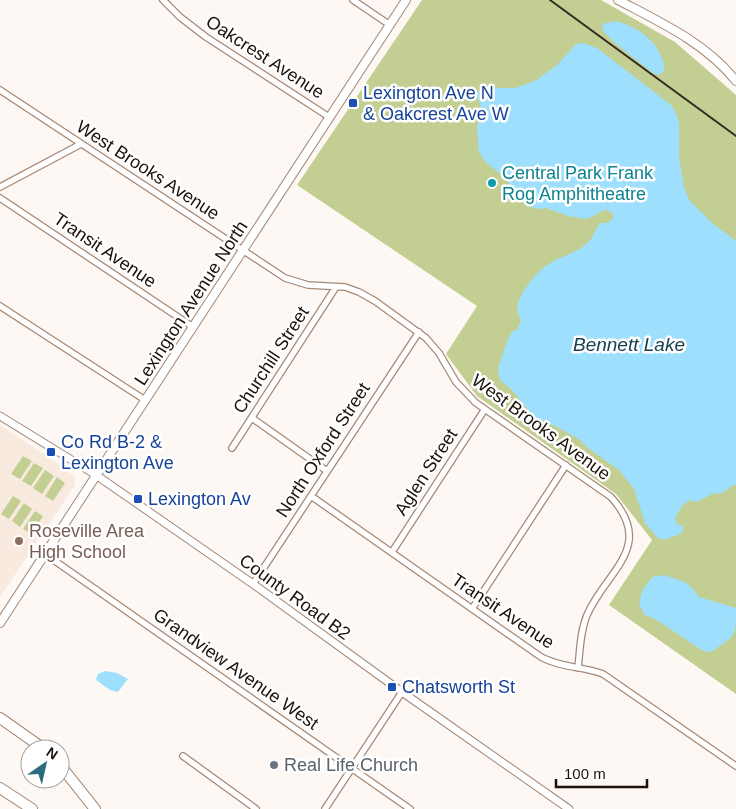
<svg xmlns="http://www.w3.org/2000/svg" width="736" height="809" viewBox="0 0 736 809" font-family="Helvetica,sans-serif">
  <rect width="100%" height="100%" fill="#fef8f4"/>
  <!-- built -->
  <path fill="#f9eae0" d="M0,425L57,463L75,477V485L0,597Z"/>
  <!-- green -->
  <path fill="#c3ce92" d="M422,0H601L675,42L736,95V694L609,605L652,540L616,494L477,396L446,354L477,306L297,185Z
    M23,456L32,461L20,479L11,474Z
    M34,463L43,468L31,486L22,481Z
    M45,470L54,476L42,494L33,488Z
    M57,477L65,483L53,501L45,496Z
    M13,496L21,501L9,519L1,514Z
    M24,503L32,509L20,527L12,521Z
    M35,511L43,516L32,534L23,529Z"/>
  <!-- water -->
  <path fill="#9ddffc" d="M616,21C637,27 656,39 663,61C665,68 665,71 659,75L653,73L615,43L603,31L602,24Z
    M583,43L597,48L671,105L675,111L679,123V157L684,187L689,200L712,223L736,241V484L720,494L714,493L697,502L690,500L682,506L675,518L677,524L683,526V531L678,535L663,540L657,537L645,523L634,489L619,470L588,448L580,440L561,429L534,417L511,389L501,381L498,374L499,365L508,339L512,332L517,329L521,321C515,309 517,303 523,292C531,280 539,269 552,262C563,256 576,253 586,244C594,238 594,230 600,223H608L613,218V214L608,210H604L592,217L584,219L568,216L546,208L537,209L527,205L517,191L510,186L507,180L485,161L479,152L477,128L481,108L477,95L479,91L485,88H515L535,81L557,65L576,44Z
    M663,575C680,580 689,581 699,597L736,608C736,638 736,635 711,652L703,651L657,620L645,615L639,605L642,591L652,577Z
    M105,671L117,673L128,679L118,692L110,690L96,680L98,674Z"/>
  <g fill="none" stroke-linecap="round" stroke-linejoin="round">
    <defs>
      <path id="minor" d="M163,0L180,17L206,37L329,117
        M353,0L390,25
        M0,90L285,278L308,285L345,287L359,292L375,301L426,338L439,353L456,382L476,403L611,497C656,547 606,571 587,615C580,632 580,651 578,668
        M0,187L81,144
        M0,198L193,327
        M0,306L145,400
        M252,418L327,471
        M232,448L336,287
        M311,496L541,657C561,668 582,666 603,674L736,766
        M392,552L485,409
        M45,554L410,809
        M253,584L419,332
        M472,609L566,465
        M183,756L256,809
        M325,809L402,692"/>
      <path id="tertiary" d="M0,416L96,475L253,584L402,692L569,809"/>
      <path id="secondary" d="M618,0C660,22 706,43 736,81
        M0,623L406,0"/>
      <path id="motorway" d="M0,718L44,749
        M60,765L95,809
        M0,788L32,809"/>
    </defs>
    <!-- minor casing -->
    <use href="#minor" stroke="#a48876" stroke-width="8"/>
    <!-- tertiary casing -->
    <use href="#tertiary" stroke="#a48876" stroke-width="9"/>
    <!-- secondary casing -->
    <use href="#secondary" stroke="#a48876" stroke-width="10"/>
    <!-- motorway casing -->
    <use href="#motorway" stroke="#a48876" stroke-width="12"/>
    <!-- minor -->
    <use href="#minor" stroke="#fff" stroke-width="5.5"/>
    <!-- tertiary -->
    <use href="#tertiary" stroke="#fff" stroke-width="7"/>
    <!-- secondary -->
    <use href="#secondary" stroke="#fff" stroke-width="8"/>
    <!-- motorway -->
    <use href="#motorway" stroke="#fff" stroke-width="10"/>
    <!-- rail -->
    <path stroke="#352c25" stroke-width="2" d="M550,0L736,136"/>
  </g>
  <!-- markers -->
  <g fill="#1a4fb4" stroke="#fff" stroke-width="2">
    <rect x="348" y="98" width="10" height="10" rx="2.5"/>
    <rect x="46" y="447" width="10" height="10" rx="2.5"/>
    <rect x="133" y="494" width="10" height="10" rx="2.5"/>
    <rect x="387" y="682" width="10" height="10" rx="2.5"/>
  </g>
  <circle fill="#0f9aa8" stroke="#fff" stroke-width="2" cx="492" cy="183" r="5"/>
  <circle fill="#8d6e63" stroke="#fff" stroke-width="2" cx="19" cy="541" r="5"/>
  <circle fill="#6b7280" stroke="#fff" stroke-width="2" cx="274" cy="765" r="5"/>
  <g text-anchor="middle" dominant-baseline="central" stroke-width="5" stroke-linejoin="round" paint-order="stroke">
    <!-- street labels -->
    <g font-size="18" fill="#1b110a" stroke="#fff">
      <text transform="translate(265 57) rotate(33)">Oakcrest Avenue</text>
      <text transform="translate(148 170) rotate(33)">West Brooks Avenue</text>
      <text transform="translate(105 250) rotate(34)">Transit Avenue</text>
      <text transform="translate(191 303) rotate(-57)">Lexington Avenue North</text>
      <text transform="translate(271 360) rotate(-57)">Churchill Street</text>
      <text transform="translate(541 427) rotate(36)">West Brooks Avenue</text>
      <text transform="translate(323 450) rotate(-57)">North Oxford Street</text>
      <text transform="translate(426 472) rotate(-57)">Aglen Street</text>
      <text transform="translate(295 597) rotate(36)">County Road B2</text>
      <text transform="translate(503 611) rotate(34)">Transit Avenue</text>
      <text transform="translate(236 669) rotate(35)">Grandview Avenue West</text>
    </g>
    <!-- transit labels -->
    <g font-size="18" fill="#164399" stroke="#fff" text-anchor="start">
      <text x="363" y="93">Lexington Ave N<tspan x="363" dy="21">&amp; Oakcrest Ave W</tspan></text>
      <text x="61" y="442">Co Rd B-2 &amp;<tspan x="61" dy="21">Lexington Ave</tspan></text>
      <text x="148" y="499">Lexington Av</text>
      <text x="402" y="687">Chatsworth St</text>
    </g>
    <!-- culture labels -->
    <g font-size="18" fill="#0d838f" stroke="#fff" text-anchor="start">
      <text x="502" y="173">Central Park Frank<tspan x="502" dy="21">Rog Amphitheatre</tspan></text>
    </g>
    <!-- education labels -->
    <g font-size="18" fill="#785e54" stroke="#fff" text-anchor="start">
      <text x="29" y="531">Roseville Area<tspan x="29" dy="21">High School</tspan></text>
    </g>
    <!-- worship labels -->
    <g font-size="18" fill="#5b616d" stroke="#fff" text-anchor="start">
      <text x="284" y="765">Real Life Church</text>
    </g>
    <!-- water labels -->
    <g font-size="19" font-style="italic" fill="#1a4150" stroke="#fff">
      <text x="629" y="344">Bennett Lake</text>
    </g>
  </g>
  <!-- north arrow -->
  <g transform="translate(45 764) rotate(34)"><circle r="24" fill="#ffffff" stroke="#a4a09d"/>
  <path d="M0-4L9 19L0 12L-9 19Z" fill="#2b6c7f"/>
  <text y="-8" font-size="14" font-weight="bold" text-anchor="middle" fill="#1b110a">N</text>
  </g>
  <!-- scale -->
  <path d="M556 779v8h91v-8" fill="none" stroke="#1b110a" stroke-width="2.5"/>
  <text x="564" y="779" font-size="15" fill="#1b110a" stroke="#ffffff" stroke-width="4" paint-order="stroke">100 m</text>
</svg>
